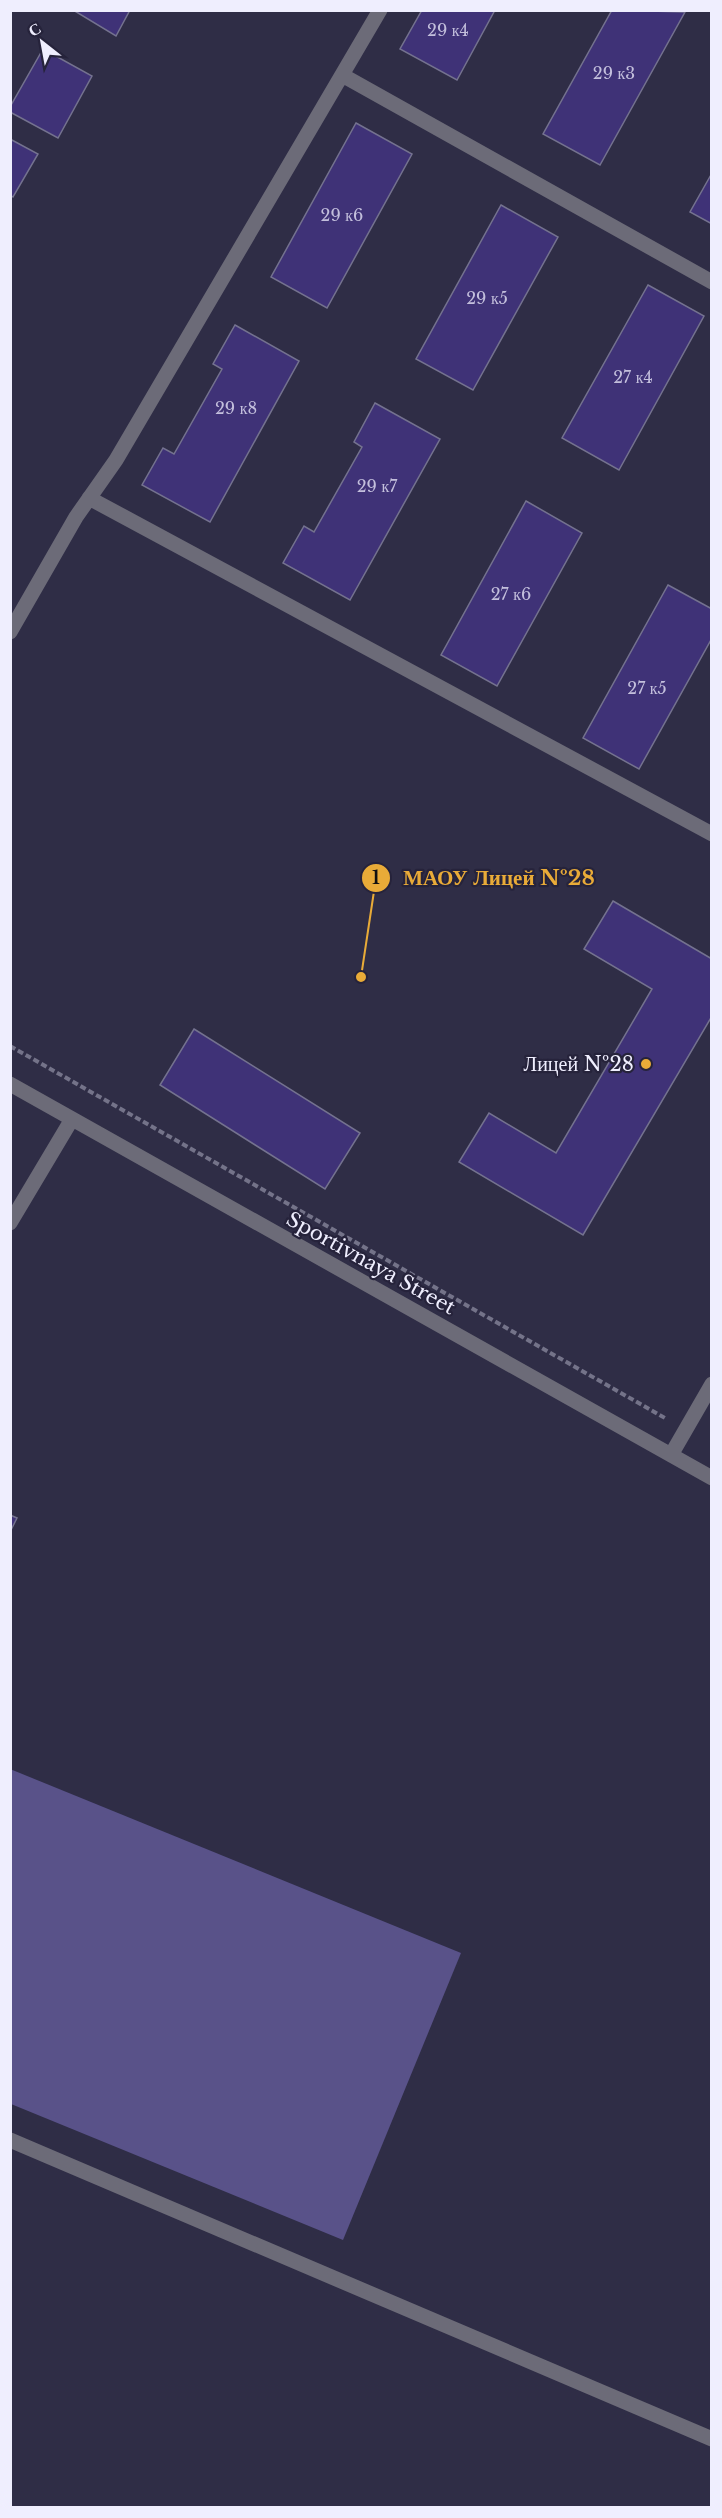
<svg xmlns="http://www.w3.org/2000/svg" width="722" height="2518" viewBox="0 0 722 2518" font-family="'Libre Baskerville',serif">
  <rect width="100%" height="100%" fill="#2f2d46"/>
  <!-- green -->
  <path fill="#595289" d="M10,1769L461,1953L343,2240L11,2104Z"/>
  <!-- building -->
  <path fill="#3f3277" stroke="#74728f" stroke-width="1.5" d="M73,10H130L116,36Z
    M422,10H495L457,80L400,49Z
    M612,10L685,12L600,165L543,134Z
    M43,49L92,76L58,138L10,112V107Z
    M356,123L412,154L327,308L271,277Z
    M10,139L38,154L13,197L10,195Z
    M712,173V224L690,212Z
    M501,205L558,237L473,390L416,359Z
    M648,285L704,316L619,470L562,438Z
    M235,325L299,361L210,522L142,485L163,448L174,454L222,369L213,364Z
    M375,403L440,439L350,600L283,563L304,526L314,532L362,447L354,442Z
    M526,501L582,533L497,686L441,655Z
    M668,585L712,609V638L639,769L583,738Z
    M613,901L712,959V1016L583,1235L459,1162L489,1113L556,1153L652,989L584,949Z
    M194,1029L360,1133L325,1189L160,1085Z
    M10,1515L17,1518L10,1532Z"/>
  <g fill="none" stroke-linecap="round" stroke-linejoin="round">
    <!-- path -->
    <path stroke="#747389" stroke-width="4" stroke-dasharray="6 3" stroke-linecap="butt" d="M10,1046L665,1418"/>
    <!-- minor -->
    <path stroke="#6c6b78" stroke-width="15" d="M342,75L712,282
      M89,498L712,834
      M10,632L76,517L116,460L380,10
      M10,1084L712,1478
      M10,1223L72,1119
      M671,1455L712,1384
      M10,2140L712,2439"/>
  </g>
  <!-- markers -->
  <circle fill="#e9ab38" stroke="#26233b" stroke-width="2" cx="646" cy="1064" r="6"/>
  <g text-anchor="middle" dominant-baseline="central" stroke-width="4.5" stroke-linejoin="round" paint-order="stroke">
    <!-- number labels -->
    <g font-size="16" fill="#c3bfdc">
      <text x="448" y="30">29 к4</text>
      <text x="614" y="73">29 к3</text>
      <text x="342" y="215">29 к6</text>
      <text x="487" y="298">29 к5</text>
      <text x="633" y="377">27 к4</text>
      <text x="236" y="408">29 к8</text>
      <text x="377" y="486">29 к7</text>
      <text x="511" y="594">27 к6</text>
      <text x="647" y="688">27 к5</text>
    </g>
    <!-- poi labels -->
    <g font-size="20" fill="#efeefe" stroke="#26233b" text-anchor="end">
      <text x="634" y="1064">Лицей №28</text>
    </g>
    <!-- street labels -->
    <g font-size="20" fill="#efeefe" stroke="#26233b">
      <text transform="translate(371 1263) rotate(29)">Sportivnaya Street</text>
    </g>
  </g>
  <!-- callouts -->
  <path fill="none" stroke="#e9ab38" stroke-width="2" d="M361 977L376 878"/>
  <g fill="#e9ab38" stroke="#26233b" stroke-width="2">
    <circle cx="361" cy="977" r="6"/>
    <circle cx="376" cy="878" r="15"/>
  </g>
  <g font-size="18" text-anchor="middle" font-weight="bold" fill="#111">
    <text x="376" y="884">1</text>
  </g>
  <g font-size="21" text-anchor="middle" font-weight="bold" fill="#e9ab38" stroke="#26233b" stroke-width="4.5" stroke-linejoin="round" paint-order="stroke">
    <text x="499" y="885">МАОУ Лицей №28</text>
  </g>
  <!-- border -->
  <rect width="722" height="2518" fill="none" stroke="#efeefe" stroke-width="24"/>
  <!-- north arrow -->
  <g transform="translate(42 42) rotate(329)" stroke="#26233b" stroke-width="4.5" paint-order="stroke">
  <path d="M0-4.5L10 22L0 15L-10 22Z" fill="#efeefe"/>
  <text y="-9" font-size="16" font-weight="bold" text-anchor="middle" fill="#efeefe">С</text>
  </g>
</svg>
